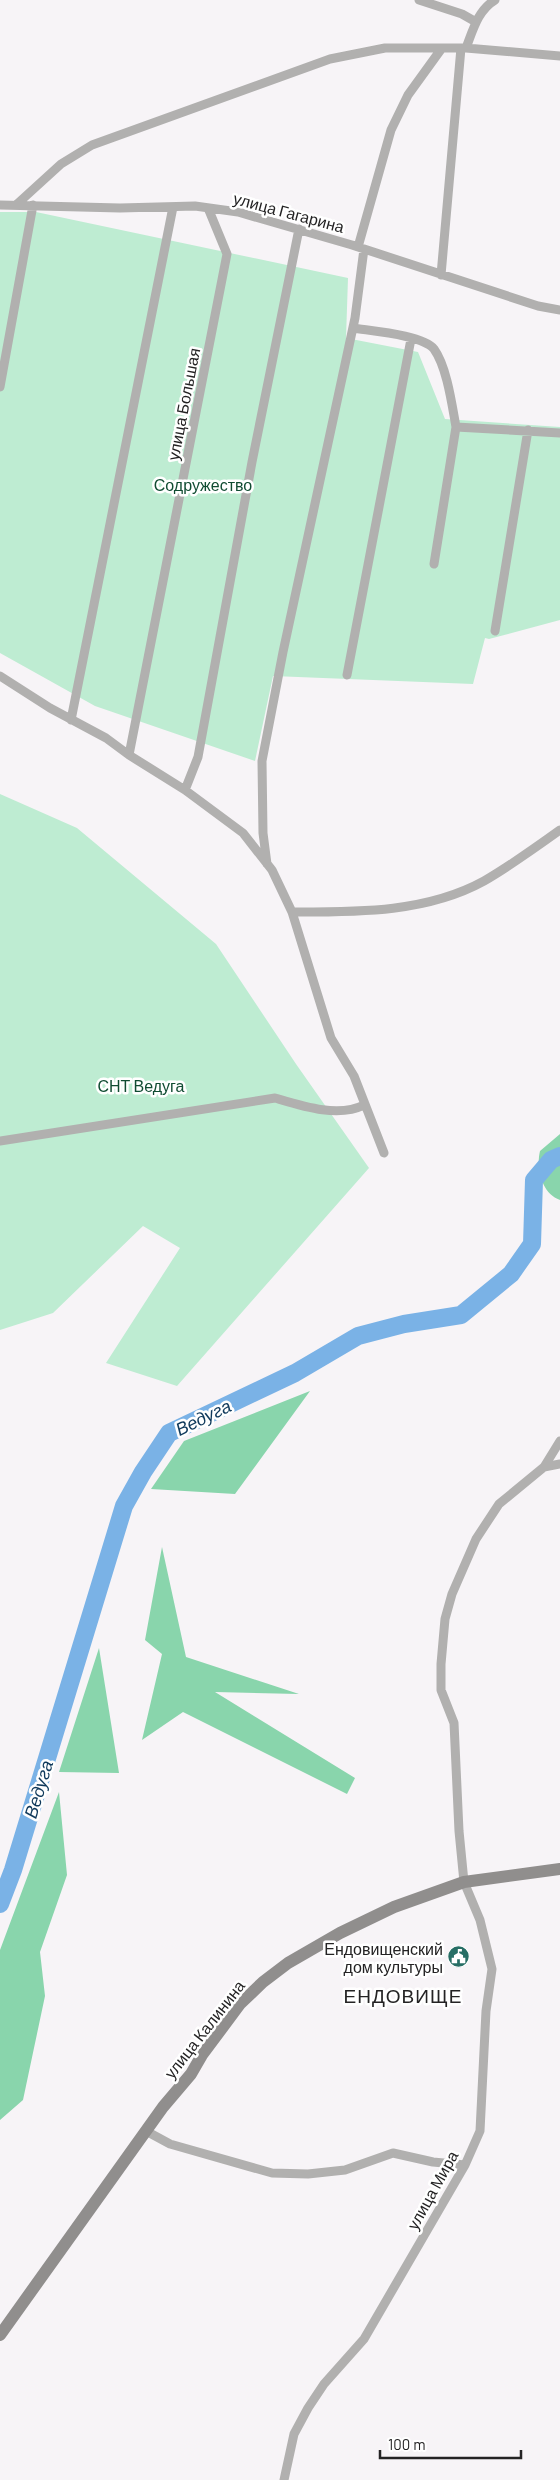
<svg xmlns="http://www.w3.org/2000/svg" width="560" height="2480" viewBox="0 0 560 2480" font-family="Barlow,sans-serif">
  <rect width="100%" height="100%" fill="#f7f4f7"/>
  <!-- green -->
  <path fill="#beecd2" d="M0,212H36L348,278L346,338L418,352L445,419L560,427V620L489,639L485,638L473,684L273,676L255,761L95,706L0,653Z
    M0,794L77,828L216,944L296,1064L369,1168L177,1386L106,1363L180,1248L143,1226L53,1313L0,1330Z"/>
  <!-- forest -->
  <path fill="#89d5ac" d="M560,1134V1200C541,1193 536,1168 540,1151Z
    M310,1391L235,1494L151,1489L184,1441Z
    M162,1547L186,1657L299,1694L215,1692L355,1778L347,1794L183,1712L142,1740L162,1654L145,1640Z
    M99,1648L119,1773L59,1772Z
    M59,1792L67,1875L40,1952L45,1996L23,2100L0,2120V1950Z"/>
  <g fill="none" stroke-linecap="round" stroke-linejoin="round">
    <!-- river -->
    <path stroke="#7ab2e6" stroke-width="18" d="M0,1904L13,1870L124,1506L143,1472L169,1433L295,1373L358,1336L404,1324L461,1315L511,1274L532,1244L534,1180L551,1160L560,1156"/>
    <!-- street -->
    <path stroke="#b1b0af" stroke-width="9" d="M419,0L462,14L476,22
      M495,0C478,10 473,30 466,48L560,56
      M0,205L120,208L195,206L238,212L352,245L538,306L560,310
      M16,205L61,164L92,145L330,59L385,48H466
      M358,247L391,130L408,95L442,48
      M441,275L461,48
      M353,328C371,331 423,335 434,349C447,367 452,405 456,427L560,433
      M0,387L33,205
      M434,564L456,427
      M495,631L528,430
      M347,675L411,339
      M0,676L50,708L106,738L129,755L185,790L243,833L272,870L292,912L331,1038L354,1076L384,1153
      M71,720L173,207
      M129,755L227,254L208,208
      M185,790L198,757L252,462L299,229
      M267,864L263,833L262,761L283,652L355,318L364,249
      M292,912C356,912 426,913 484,881C510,866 535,848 560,830
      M0,1141L275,1098C302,1106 338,1118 364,1105
      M544,1467L560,1464
      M146,2131L170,2144L272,2173L308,2174L345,2170L393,2153L433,2162L465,2165
      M284,2480L294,2434L308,2408L324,2384L364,2339L465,2165L480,2131L486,2011L492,1969L480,1920L464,1882L459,1831L454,1723L441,1690V1664L445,1619L452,1594L476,1539L499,1504L544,1467L560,1441"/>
    <!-- secondary -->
    <path stroke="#908e8d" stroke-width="12" d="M0,2335L163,2107L191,2074L202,2055L240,2004L263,1982L288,1963L340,1933L394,1907L464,1882L560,1869"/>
  </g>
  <!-- icons -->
  <defs>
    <symbol id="civic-disc" viewBox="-11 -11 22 22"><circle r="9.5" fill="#276e65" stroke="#fff"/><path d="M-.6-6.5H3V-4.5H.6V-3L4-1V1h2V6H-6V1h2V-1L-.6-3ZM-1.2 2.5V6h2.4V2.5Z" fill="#fff"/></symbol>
  </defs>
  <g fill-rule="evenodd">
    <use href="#civic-disc" x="446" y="1944" width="25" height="25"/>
  </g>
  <g text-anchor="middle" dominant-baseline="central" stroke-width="5" stroke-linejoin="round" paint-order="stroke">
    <!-- street labels -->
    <g font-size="16" fill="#242324" stroke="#fff">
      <text transform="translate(289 212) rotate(15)">улица Гагарина</text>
      <text transform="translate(183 404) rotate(-79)">улица Большая</text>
      <text transform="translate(204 2029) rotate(-52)">улица Калинина</text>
      <text transform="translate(432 2190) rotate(-61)">улица Мира</text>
    </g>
    <!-- park labels -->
    <g font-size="16" fill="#104c32" stroke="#fff">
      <text x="203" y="484">Содружество</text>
      <text x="141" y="1085">СНТ Ведуга</text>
    </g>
    <!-- poi labels -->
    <g font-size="16" fill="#242324" stroke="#fff" text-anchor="end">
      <text x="443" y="1948">Ендовищенский<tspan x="443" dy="18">дом культуры</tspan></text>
    </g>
    <!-- water labels -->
    <g font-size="18" font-style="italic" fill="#0f395b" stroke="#fff">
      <text transform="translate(203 1417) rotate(-26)">Ведуга</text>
      <text transform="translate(38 1789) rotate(-73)">Ведуга</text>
    </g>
    <!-- quarter labels -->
    <g font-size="19" letter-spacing="1" fill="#242324" stroke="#fff">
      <text x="403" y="1995">ЕНДОВИЩЕ</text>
    </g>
  </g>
  <!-- scale -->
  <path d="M380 2450v8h141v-8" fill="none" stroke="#242324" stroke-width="2.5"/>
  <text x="388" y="2450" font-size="15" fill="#242324" stroke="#ffffff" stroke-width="4" paint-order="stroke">100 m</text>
</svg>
